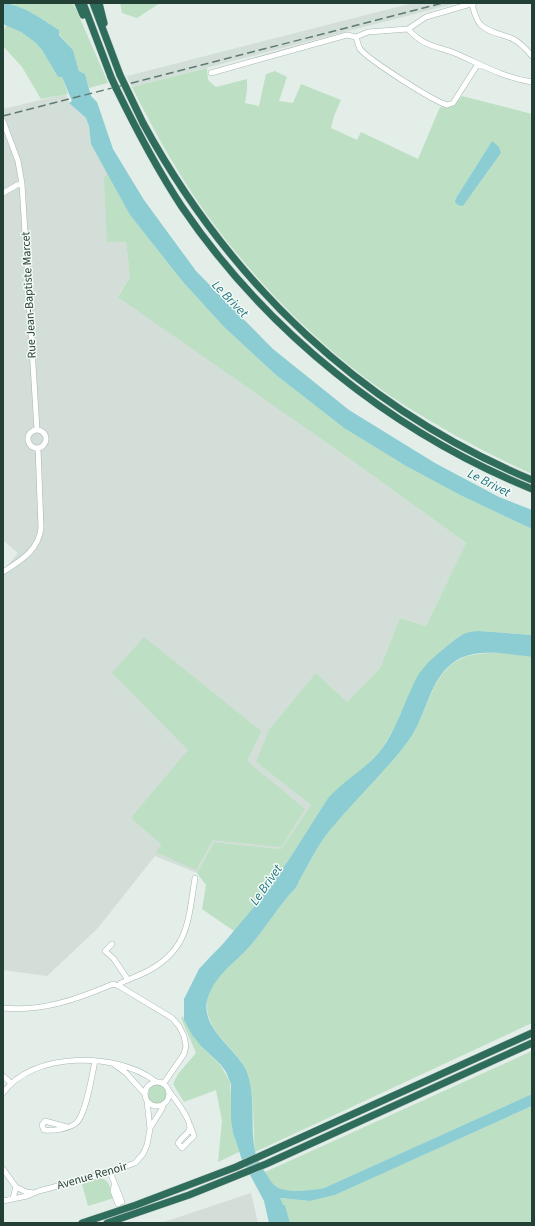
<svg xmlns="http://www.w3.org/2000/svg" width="535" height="1226" viewBox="0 0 535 1226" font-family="'Source Sans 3',sans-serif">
  <rect width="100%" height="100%" fill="#e4eee9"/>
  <!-- built -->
  <path fill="#d2ded7" d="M413,3H457L132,87L127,76Z
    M66,94L69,103L86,118L89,126L91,144L108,174L104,177L126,242L130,277L118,296L350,459L466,543L426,626L400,618L380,668L347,702L316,673L256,762L311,805L281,849L214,842L197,873L155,856L97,929L47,976L3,970V571L18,553L3,540V121L5,120L3,109Z
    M251,1193L258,1223H161Z"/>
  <!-- green -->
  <path fill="#bddfc3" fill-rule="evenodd" d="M11,3H72L76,9L108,83L89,88L85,74L79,71L73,50L59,34V30L43,19Z
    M120,3H160L137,18L122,13Z
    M6,25L21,32L36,43L42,50L58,77H62L68,94L41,99L22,67L3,46V33Z
    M207,68L208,80L216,87L247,79V90L245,103L259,106L266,74L275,71L287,77L279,101L293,103L301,84L341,100L334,116L331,128L357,140L361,132L418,159L440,107C453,109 454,105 462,96L532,114V474C488,454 445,431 404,405C330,357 263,291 210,219C180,178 155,133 132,87ZM492,141L501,153L463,206L456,198Z
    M108,174L130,215L183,282L224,327L276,375L344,428L406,466L462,496L532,529V635L479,631L473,632L459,636L434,657L422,671L413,686L396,725L380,751L366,766L336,790L328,798L288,861L246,918L234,931L202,909L206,885L197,873L214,842L281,849L311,805L256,762L269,730L316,673L347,702L380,668L400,618L426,626L466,543L350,459L118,297L130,277L126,242H107L104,177Z
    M144,637L261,731L247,761L305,809L281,847L213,840L196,870L156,852L162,845L131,818L188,750L112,673Z
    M505,653L532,657V1023L255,1152C253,1128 255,1091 246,1070C235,1046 206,1033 207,1004C207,980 236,962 250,946C262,932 273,915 285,900C290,893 297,889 299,881C309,864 318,844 331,829C346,811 362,794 378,777C390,763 405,748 414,732C428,708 431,679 455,662C469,652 489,653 505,653Z
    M183,1016L184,1020L192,1035L201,1046L221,1066L230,1082L233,1133L239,1152L218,1162L222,1121L216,1090L184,1102L173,1084L178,1074L196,1053L181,1018Z
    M532,1051V1094L324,1188C309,1190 288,1196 274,1185C271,1183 268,1176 265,1172Z
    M148 1094a10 10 0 1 1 20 0a10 10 0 1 1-20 0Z
    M532,1106V1223H290L285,1205L283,1206L279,1198L310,1201L335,1195Z
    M101,1178C110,1180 111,1191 114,1198L88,1206L82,1184Z"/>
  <!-- water -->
  <path fill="#8ccdd3" d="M3,3C19,3 46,21 59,30V35L73,50L79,71L85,74L91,96L97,102L113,149L144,200L196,271L273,349L349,410L435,463L499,497L532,510V529L462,496L406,466L344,428L276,375L224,327L183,282L130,215L91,144L89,126L86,118L69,103L72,101L62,77H58L42,50L36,43L21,32L3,24Z
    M492,141L499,147L501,153L463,206L458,205L455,202L456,198Z
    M479,631L532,635V657C509,654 478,648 457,660C431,676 428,708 414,732C405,748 390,763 378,777C362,794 346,811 331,829C318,844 309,864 299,881C297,889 290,893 285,900C273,915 263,931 250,946C235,963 216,974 208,997C198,1028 237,1048 247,1072C256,1098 250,1125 255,1151C256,1158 263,1169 267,1175C269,1178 272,1183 274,1185C286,1195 311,1190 324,1188L532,1094V1106L335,1195L310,1201L280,1198L283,1205H285L290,1223H269L264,1201L242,1160L233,1133L231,1119V1084L226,1072L221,1065L201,1046L192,1035L184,1020V999L199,969L210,957L222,945L254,907L288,861L328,798C344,780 366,769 380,751C398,728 404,701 417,677C425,664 436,655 447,646C460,636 462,632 479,631Z"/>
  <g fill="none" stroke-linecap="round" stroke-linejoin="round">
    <defs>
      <path id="minor" d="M472,4C474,11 475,18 480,24C488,33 503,34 513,39C521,43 527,50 532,56
        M408,29C425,48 436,45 457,54C484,66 502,77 532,82
        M356,37C357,40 358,45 360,49C369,60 433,101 447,105L453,103L478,64
        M211,73L347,35L356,37L368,32L408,29L426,17L474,3
        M3,121L18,161L22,184L37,430
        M3,193L17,185L22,184
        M28 439a9 9 0 1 1 18 0a9 9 0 1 1-18 0Z
        M3,572C20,561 39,550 41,528L38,448
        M112,944L105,951L114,959L128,980
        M119,986L121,983C129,979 138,976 146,972C189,950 188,921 195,878
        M3,1008C42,1012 78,999 113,984L119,986L172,1018L179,1026L184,1036L186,1046L184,1054L164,1083
        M115,1065L126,1073L144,1093
        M3,1076L11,1083
        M145 1094a12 12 0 1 1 24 0a12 12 0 1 1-24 0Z
        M169,1091C174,1098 194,1122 189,1131C186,1135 181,1138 178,1143L182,1148L194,1136L190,1125
        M3,1093C33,1051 117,1052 155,1081
        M67,1127L45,1121L42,1125L44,1130C54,1131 67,1129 75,1124C86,1117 92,1074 95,1061
        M150,1128L162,1109L163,1105
        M3,1169L16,1187L13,1198
        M110,1172L122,1202
        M114,1186L113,1191L118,1204
        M16,1187L26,1192L34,1193
        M3,1201L27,1196L39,1191L110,1172L135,1163L143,1154L147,1145L150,1129L147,1101"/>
      <path id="highway" d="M78,3L83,15
        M83,3L111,77
        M93,3L120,75
        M99,3L104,23
        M116,88C136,129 157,169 182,207C267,332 392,432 532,489
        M143,123C230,283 362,409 532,480
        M82,1223L136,1205L236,1167L532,1033
        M107,1223L189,1195L266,1164L532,1043"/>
    </defs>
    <!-- minor casing -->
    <use href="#minor" stroke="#a6b6b0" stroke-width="6"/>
    <!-- highway casing -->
    <use href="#highway" stroke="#c1cac7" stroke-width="8"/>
    <!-- minor -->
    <use href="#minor" stroke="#fff" stroke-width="5"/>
    <!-- highway -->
    <use href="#highway" stroke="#2e6c5b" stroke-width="7"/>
    <!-- rail -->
    <path stroke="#5e7b71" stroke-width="1.5" stroke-dasharray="8 4" stroke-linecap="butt" d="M3,116L443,3"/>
    <defs>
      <path id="highway-bridge" d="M120,75L143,123
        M111,77L116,88"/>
    </defs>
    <!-- highway-bridge casing -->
    <use href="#highway-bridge" stroke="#c1cac7" stroke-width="8" stroke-linecap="butt"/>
    <!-- highway-bridge -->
    <use href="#highway-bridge" stroke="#2e6c5b" stroke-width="7"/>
  </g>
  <g text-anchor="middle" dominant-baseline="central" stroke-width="3" stroke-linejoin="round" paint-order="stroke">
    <!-- street labels -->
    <g font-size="12" fill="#234036" stroke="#f5faf7">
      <text transform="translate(29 295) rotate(-93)">Rue Jean-Baptiste Marcet</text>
      <text transform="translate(92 1176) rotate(-16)">Avenue Renoir</text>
    </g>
    <!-- water labels -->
    <g font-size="13" font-style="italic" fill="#1c747d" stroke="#f5faf7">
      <text transform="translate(230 299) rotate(46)">Le Brivet</text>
      <text transform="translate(489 483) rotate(27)">Le Brivet</text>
      <text transform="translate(266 885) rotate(-55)">Le Brivet</text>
    </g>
  </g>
  <!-- border -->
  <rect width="535" height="1226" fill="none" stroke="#234036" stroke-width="8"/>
</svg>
